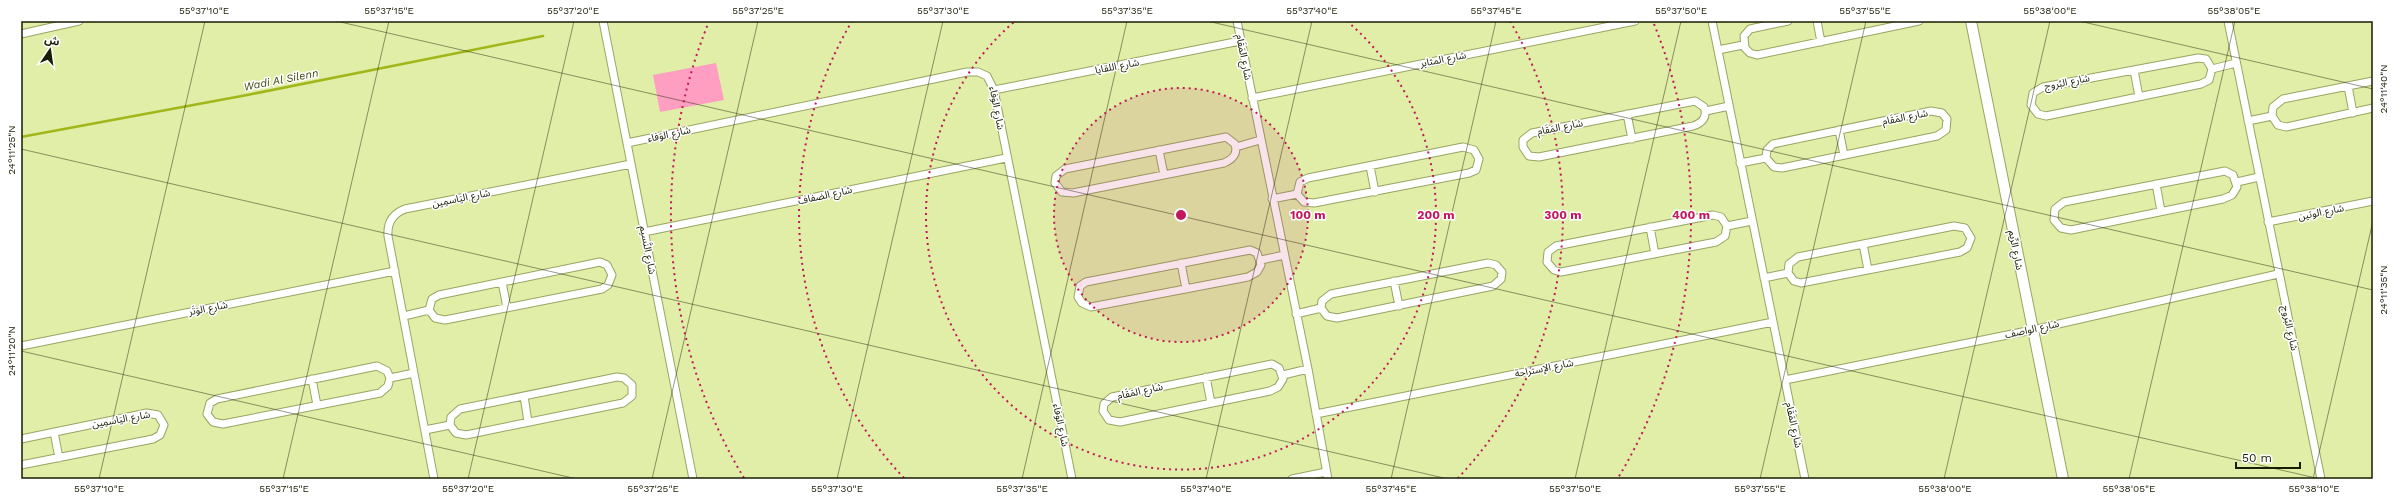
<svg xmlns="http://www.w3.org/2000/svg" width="2394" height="500" viewBox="0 0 2394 500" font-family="'Work Sans','Noto Sans Arabic',sans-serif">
  <rect width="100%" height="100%" fill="#e0eea8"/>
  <!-- garden -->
  <path fill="#fe9fc1" d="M716,63L724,100L660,112L653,75Z"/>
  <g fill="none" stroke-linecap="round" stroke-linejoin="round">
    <!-- stream -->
    <path stroke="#a2b619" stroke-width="2.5" d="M21,137L247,95L543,36"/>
    <defs>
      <path id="street" d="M603,21L693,479
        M1237,21L1308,369L1328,479
        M1712,21L1805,479
        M1788,21L1750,29L1744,36L1745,48L1750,53L1757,55L1919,21
        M1817,21L1821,42
        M2228,21L2321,479
        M21,34L79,21
        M1718,50L1743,45
        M2198,58L2206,59L2212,69L2209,80L2201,84L2046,116L2038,114L2031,105L2033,93L2043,87Z
        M2212,69L2236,63
        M2134,70L2139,97
        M2373,81L2283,99L2273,107L2272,116L2278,125L2286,127L2373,108
        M2348,86L2353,113
        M994,90L1240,41
        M1252,98L1635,21
        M1695,101L1704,107C1708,117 1702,123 1693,126L1539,157L1529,156L1523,147V140L1532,133Z
        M1706,111L1729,106
        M1931,111L1942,113L1947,119L1946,130L1937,136L1782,168L1774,167L1766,158L1767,150L1773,144Z
        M1627,114L1632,139
        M2248,121L2272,116
        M1839,130L1844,155
        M1226,137L1235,144C1238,154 1233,159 1224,163L1073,193L1062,192L1055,183L1056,176L1065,169Z
        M627,143L967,72H978L987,76L994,90L1072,479
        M1236,147L1260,140
        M1463,147L1474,150L1479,159L1476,170L1469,173L1314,203L1304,202L1297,194L1300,182L1308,178Z
        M1159,150L1164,175
        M1740,163L1766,158
        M1370,166L1375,192
        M2225,171L2233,175L2237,187L2232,195L2223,199L2071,230L2061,228L2054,220L2055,209L2064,202Z
        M2237,182L2259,177
        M2156,184L2161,211
        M1272,199L1297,194
        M1713,215L1721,217L1727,226L1725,236L1716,242L1561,272L1554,270L1547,262L1548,252L1556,246Z
        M2268,222L2373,201
        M1727,226L1752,221
        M1954,226L1965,228L1971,238L1967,248L1960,252L1801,283L1794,281L1788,273L1789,264L1798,257Z
        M1650,227L1655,254
        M644,232L1006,158
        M1863,244L1868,270
        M1250,250L1257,253L1261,265L1257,272L1248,277L1091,307L1082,303L1078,297L1080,286L1086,282Z
        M1261,260L1284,255
        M600,262L607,265L612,275L608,285L602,289L445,320L435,318L429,310L432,299L439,295Z
        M1181,263L1186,289
        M1488,263L1496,265L1502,272L1501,279L1493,286L1337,318L1327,316L1321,308L1322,301L1331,294Z
        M1764,278L1788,273
        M1394,281L1399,306
        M502,282L507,308
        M1296,314L1321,308
        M404,316L429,310
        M21,346L395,271
        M1272,364L1279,368L1283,379L1278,387L1270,391L1120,422L1109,420L1103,411L1104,404L1112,397Z
        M377,366L387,371L390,378L388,386L380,393L223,424L213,422L207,414L210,403L217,399Z
        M1283,375L1308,369
        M617,377L624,378L632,385V396L623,403L466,435L456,433L450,425L451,417L460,409Z
        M1206,377L1211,403
        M390,378L414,373
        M312,379L317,405
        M1785,380L2032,330L2278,274
        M524,396L528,422
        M1316,414L1773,322
        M425,430L450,425
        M54,432L59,458
        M21,439L147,413L158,415L164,425L160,435L153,439L21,465
        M434,479L388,236C387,223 392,214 405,209L631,164
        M1292,479L1326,472"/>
      <path id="secondary" d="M1971,21L2063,479"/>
    </defs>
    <!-- street casing -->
    <use href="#street" stroke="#98a562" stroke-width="9"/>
    <!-- secondary casing -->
    <use href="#secondary" stroke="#98a562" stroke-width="12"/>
    <!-- street -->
    <use href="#street" stroke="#fff" stroke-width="7"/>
    <!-- secondary -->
    <use href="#secondary" stroke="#fff" stroke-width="10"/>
  </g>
  <!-- ticks -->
  <path fill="none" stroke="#181c02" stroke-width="1" stroke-opacity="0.45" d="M336,21L2320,479M1207,21L2373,290M2079,21L2373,89M21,149L1448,479M21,351L577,479M99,479L205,21M283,479L389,21M468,479L574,21M652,479L758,21M837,479L943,21M1022,479L1127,21M1206,479L1312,21M1391,479L1496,21M1575,479L1681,21M1760,479L1866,21M1944,479L2050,21M2129,479L2235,21M2313,479L2373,221"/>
  <!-- distance rings -->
  <circle cx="1181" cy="215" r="127" fill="#c2185b" fill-opacity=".12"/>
  <g fill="none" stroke="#c2185b" stroke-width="2" stroke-dasharray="2 4">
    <circle cx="1181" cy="215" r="127"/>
    <path d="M1347 21A255 255 0 1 1 1015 21"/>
    <path d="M904 478A382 382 0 0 1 852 21M1510 21A382 382 0 0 1 1458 478"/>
    <path d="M744 478A510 510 0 0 1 708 24M1654 24A510 510 0 0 1 1618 478"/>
  </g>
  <g text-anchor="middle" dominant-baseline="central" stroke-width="3" stroke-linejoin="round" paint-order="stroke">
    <!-- street labels -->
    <g font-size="10" fill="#181c02" stroke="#fff">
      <text transform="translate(1244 57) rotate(79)">شارع المَقَام</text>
      <text transform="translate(1443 59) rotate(-11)">شارع المثابر</text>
      <text transform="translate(1117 66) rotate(-11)">شارع اللقايا</text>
      <text transform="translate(2067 82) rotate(-11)">شارع البُروج</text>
      <text transform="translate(997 108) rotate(79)">شارع الوَفاء</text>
      <text transform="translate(1905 117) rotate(-11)">شارع المَقَام</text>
      <text transform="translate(1560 127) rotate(-11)">شارع المَقَام</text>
      <text transform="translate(669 134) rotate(-12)">شارع الوَفاء</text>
      <text transform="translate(825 195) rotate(-12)">شارع الضفاف</text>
      <text transform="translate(461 198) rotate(-11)">شارع اليَاسمِين</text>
      <text transform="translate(2321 212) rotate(-11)">شارع الوتين</text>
      <text transform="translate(648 250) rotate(79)">شارع النَّسيم</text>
      <text transform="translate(2016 250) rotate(79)">شارع الرِّيم</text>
      <text transform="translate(208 308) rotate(-11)">شارع الوَتَر</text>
      <text transform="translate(2290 328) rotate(78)">شارع البُروج</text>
      <text transform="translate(2032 329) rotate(-12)">شارع الواصف</text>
      <text transform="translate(1544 368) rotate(-11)">شارع الإستراحة</text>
      <text transform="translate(1140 391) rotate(-12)">شارع المَقَام</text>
      <text transform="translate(121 419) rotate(-10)">شارع اليَاسمِين</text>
      <text transform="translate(1061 425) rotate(78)">شارع الوَفاء</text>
      <text transform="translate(1794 425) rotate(78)">شارع المَقَام</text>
    </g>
    <!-- water labels -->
    <g font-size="11" font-style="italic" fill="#404810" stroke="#fff">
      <text transform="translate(281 80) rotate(-11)">Wadi Al Silenn</text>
    </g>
  </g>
  <circle cx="1181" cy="215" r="6" fill="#c2185b" stroke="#fff" stroke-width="2"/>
  <g font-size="12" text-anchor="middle" font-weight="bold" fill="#c2185b" stroke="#fff" stroke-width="3" stroke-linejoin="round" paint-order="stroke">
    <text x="1308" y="219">100 m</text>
    <text x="1436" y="219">200 m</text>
    <text x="1563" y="219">300 m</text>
    <text x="1691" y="219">400 m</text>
  </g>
  <!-- border -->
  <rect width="2394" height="500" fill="none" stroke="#ffffff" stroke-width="44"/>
  <!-- north arrow -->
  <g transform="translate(50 50) rotate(13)" stroke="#ffffff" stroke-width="3" paint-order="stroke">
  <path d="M0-3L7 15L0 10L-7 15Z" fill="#181c02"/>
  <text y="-6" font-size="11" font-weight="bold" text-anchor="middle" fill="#181c02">ش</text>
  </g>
  <!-- scale -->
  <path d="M2236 462v6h64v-6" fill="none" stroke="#181c02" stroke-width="2"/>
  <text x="2242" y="462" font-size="12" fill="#181c02" stroke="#ffffff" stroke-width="3" paint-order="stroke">50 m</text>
  <rect x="22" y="22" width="2350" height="456" fill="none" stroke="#181c02" stroke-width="1.5"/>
  <g font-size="10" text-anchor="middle" fill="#181c02">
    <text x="204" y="14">55°37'10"E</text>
    <text x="389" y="14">55°37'15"E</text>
    <text x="573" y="14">55°37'20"E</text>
    <text x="758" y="14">55°37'25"E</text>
    <text x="943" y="14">55°37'30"E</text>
    <text x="1127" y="14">55°37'35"E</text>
    <text x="1312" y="14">55°37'40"E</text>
    <text x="1496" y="14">55°37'45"E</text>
    <text x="1681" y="14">55°37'50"E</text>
    <text x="1865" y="14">55°37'55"E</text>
    <text x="2050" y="14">55°38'00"E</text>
    <text x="2234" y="14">55°38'05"E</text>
    <text transform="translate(2383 89) rotate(-90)" y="4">24°11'40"N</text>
    <text transform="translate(11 150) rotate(-90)" y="4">24°11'25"N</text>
    <text transform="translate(2383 290) rotate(-90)" y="4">24°11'35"N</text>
    <text transform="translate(11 351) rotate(-90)" y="4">24°11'20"N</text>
    <text x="99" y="492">55°37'10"E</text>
    <text x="284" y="492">55°37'15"E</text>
    <text x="468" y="492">55°37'20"E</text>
    <text x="653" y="492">55°37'25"E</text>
    <text x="837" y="492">55°37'30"E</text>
    <text x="1022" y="492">55°37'35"E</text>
    <text x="1206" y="492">55°37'40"E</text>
    <text x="1391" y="492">55°37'45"E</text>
    <text x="1575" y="492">55°37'50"E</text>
    <text x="1760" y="492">55°37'55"E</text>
    <text x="1945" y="492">55°38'00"E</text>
    <text x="2129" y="492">55°38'05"E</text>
    <text x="2314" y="492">55°38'10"E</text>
  </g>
</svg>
